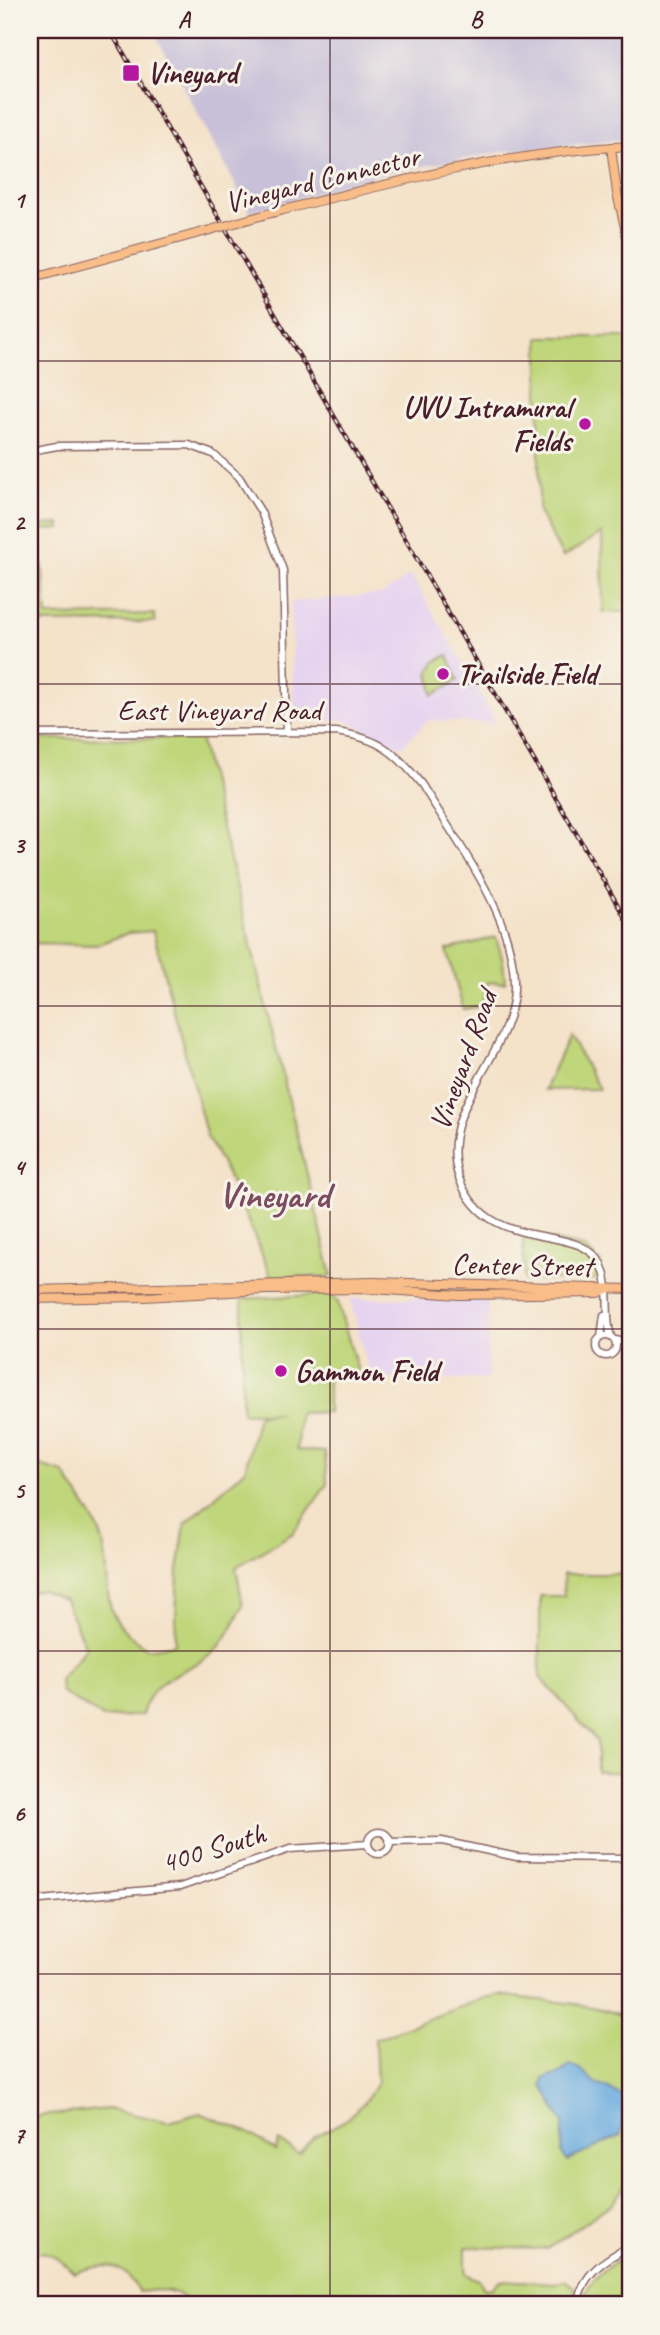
<svg xmlns="http://www.w3.org/2000/svg" width="660" height="2335" viewBox="0 0 660 2335" font-family="Caveat,sans-serif">
  <rect width="100%" height="100%" fill="#f7f3e8"/>
  <filter id="ink" filterUnits="userSpaceOnUse"><feTurbulence type="fractalNoise" baseFrequency=".0143" numOctaves="2"/><feDisplacementMap in="SourceGraphic" scale="14" xChannelSelector="R" yChannelSelector="G"/><feConvolveMatrix kernelMatrix="1 2 1 2 8 2 1 2 1" color-interpolation-filters="sRGB"/></filter>
  <filter id="wash" filterUnits="userSpaceOnUse"><feTurbulence type="fractalNoise" baseFrequency=".00686" numOctaves="4" result="noise"/><feDisplacementMap in="SourceGraphic" scale="28" xChannelSelector="R" yChannelSelector="G"/><feGaussianBlur stdDeviation="1.57" result="paint"/><feColorMatrix in="noise" values="0 0 0 0 0 0 0 0 0 0 0 0 0 0 0 0 0 1.4 0 .05"/><feComposite in="paint" operator="in"/></filter>
  <g filter="url(#wash)">
    <rect width="100%" height="100%" fill="#f4e2c9"/>
    <!-- built -->
    <path fill="#e6d3f0" d="M411,575L473,680L493,717V724L428,720L402,747L344,720L294,721L291,602L383,594Z
      M488,1298V1379H371L350,1299Z"/>
    <!-- industrial -->
    <path fill="#c8c0d8" d="M153,30H630V139L507,151L385,173L250,212Z"/>
    <!-- green -->
    <path fill="#bfd67a" stroke="#847a52" stroke-width="2" d="M539,337H630V612H603L602,533L563,557L539,512Z
      M30,455H33L38,525L60,524V529L39,530L47,616L154,614L155,622L30,623Z
      M448,655L458,680L433,695L429,671L436,661Z
      M200,738L332,1276L327,1277L271,1276L231,1181L207,1137L153,931L128,933L96,945L30,943V739Z
      M496,937L503,961L505,983L488,982L482,1006L463,1009L447,950Z
      M569,1035L599,1089L544,1090Z
      M523,1234L583,1247L601,1263L597,1279L524,1280Z
      M331,1294L337,1300L359,1375L328,1376V1412L299,1413L297,1450L325,1452L327,1484L293,1533L236,1567L243,1606C236,1619 228,1637 218,1648C193,1675 152,1670 142,1715L104,1718L61,1692L60,1679L86,1648L65,1600L41,1590L30,1592V1463L64,1473C75,1491 97,1520 102,1539C116,1590 91,1612 148,1649L175,1644L178,1570L185,1524L245,1470L258,1415L281,1413H242V1299Z
      M563,1574H630V1772H597V1741L540,1677V1596H564Z
      M500,1995C541,2002 582,2001 621,2015L630,2048V2177L614,2202L547,2249L466,2247V2274L479,2280L484,2289L492,2288L500,2280L556,2283L565,2280L575,2288L574,2305H189C177,2286 159,2290 139,2292C124,2260 102,2263 74,2273C62,2261 48,2247 30,2254V2117L108,2109L169,2122L200,2113L247,2132L276,2151L279,2141L299,2154L314,2137L344,2121L365,2102L377,2083L375,2039L484,1998Z
      M630,2253V2305H582C586,2278 608,2266 630,2253Z"/>
    <!-- water -->
    <path fill="#6bacdf" stroke="#5a6685" stroke-width="2" d="M570,2065L580,2069L597,2084L626,2097L627,2102L620,2136L567,2161L562,2154L563,2123L542,2085L544,2078L559,2074Z"/>
    <g fill="none" stroke-linecap="round" stroke-linejoin="round">
      <!-- canal -->
      <path stroke="#6bacdf" stroke-width="5" d="M30,604L40,610L41,614"/>
    </g>
  </g>
  <g filter="url(#ink)">
    <g fill="none" stroke-linecap="round" stroke-linejoin="round">
      <defs>
        <path id="minor" d="M30,451L57,446L189,445L213,454L239,477L261,512L283,570L287,732
          M30,734L336,732C379,738 396,752 422,785C458,844 517,919 514,990C512,1055 435,1110 459,1178C488,1257 578,1220 601,1264C612,1286 604,1314 611,1337
          M596 1346a10 10 0 1 1 20 0a10 10 0 1 1-20 0Z
          M601,1337L604,1315
          M616,1340L630,1345
          M368 1843a11 11 0 1 1 22 0a11 11 0 1 1-22 0Z
          M389,1842L442,1841L517,1857L630,1858
          M30,1901L180,1887L290,1849L368,1844
          M577,2305C582,2274 603,2260 630,2246"/>
        <path id="major" d="M611,147L617,193L630,249
          M260,216C381,185 505,152 630,146
          M30,279L203,232
          M30,1290L373,1282L630,1289
          M30,1299L145,1297L265,1290L373,1289L459,1295L599,1293L606,1289"/>
      </defs>
      <!-- minor casing -->
      <use href="#minor" stroke="#866362" stroke-width="9"/>
      <!-- major casing -->
      <use href="#major" stroke="#866362" stroke-width="10"/>
      <!-- minor -->
      <use href="#minor" stroke="#fff" stroke-width="6"/>
      <!-- major -->
      <use href="#major" stroke="#f9bd89" stroke-width="8"/>
      <defs>
        <path id="rail" d="M110,30L630,926"/>
      </defs>
      <!-- rail casing -->
      <use href="#rail" stroke="#4a1f2b" stroke-width="4.5"/>
      <!-- rail -->
      <use href="#rail" stroke="#f7f3e8" stroke-width="2" stroke-dasharray="5" stroke-linecap="butt"/>
      <defs>
        <path id="major-bridge" d="M203,232L260,216"/>
      </defs>
      <!-- major-bridge casing -->
      <use href="#major-bridge" stroke="#866362" stroke-width="10" stroke-linecap="butt"/>
      <!-- major-bridge -->
      <use href="#major-bridge" stroke="#f9bd89" stroke-width="8"/>
    </g>
  </g>
  <!-- grid -->
  <path fill="none" stroke="#4a1f2b" stroke-width="2" stroke-opacity="0.55" d="M330,30V2305M30,361H630M30,684H630M30,1006H630M30,1329H630M30,1651H630M30,1974H630"/>
  <!-- markers -->
  <g fill="#b5179e" stroke="#f7f3e8" stroke-width="2.5">
    <rect x="122" y="64" width="18" height="18" rx="3.5"/>
    <circle cx="585" cy="424" r="7"/>
    <circle cx="443" cy="674" r="7"/>
    <circle cx="281" cy="1371" r="7"/>
  </g>
  <g text-anchor="middle" dominant-baseline="central" stroke-width="6" stroke-linejoin="round" paint-order="stroke">
    <!-- poi labels -->
    <g font-size="30" font-weight="bold" fill="#4a1f2b" stroke="#f7f3e8" text-anchor="start">
      <text x="147" y="73">Vineyard</text>
      <text x="571" y="407" text-anchor="end">UVU Intramural<tspan x="571" dy="34">Fields</tspan></text>
      <text x="457" y="674">Trailside Field</text>
      <text x="295" y="1371">Gammon Field</text>
    </g>
    <!-- street labels -->
    <g font-size="30" fill="#4a1f2b" stroke="#f7f3e8">
      <text transform="translate(322 179) rotate(-14)">Vineyard Connector</text>
      <text x="219" y="710">East Vineyard Road</text>
      <text transform="translate(463 1060) rotate(-70)">Vineyard Road</text>
      <text transform="translate(522 1265) rotate(1)">Center Street</text>
      <text transform="translate(213 1848) rotate(-17)">400 South</text>
    </g>
    <!-- district labels -->
    <g font-size="37" font-weight="bold" fill="#7a4b61" stroke="#f7f3e8">
      <text x="274" y="1194">Vineyard</text>
    </g>
  </g>
  <!-- margin -->
  <rect width="660" height="2335" fill="none" stroke="#f7f3e8" stroke-width="77"/>
  <rect x="38" y="38" width="584" height="2258" fill="none" stroke="#4a1f2b" stroke-width="2.5"/>
  <g font-size="23" text-anchor="middle" font-weight="bold" fill="#4a1f2b">
    <text x="184" y="27">A</text>
    <text x="476" y="27">B</text>
    <text x="19" y="208">1</text>
    <text x="19" y="530">2</text>
    <text x="19" y="853">3</text>
    <text x="19" y="1175">4</text>
    <text x="19" y="1498">5</text>
    <text x="19" y="1821">6</text>
    <text x="19" y="2143">7</text>
  </g>
</svg>
